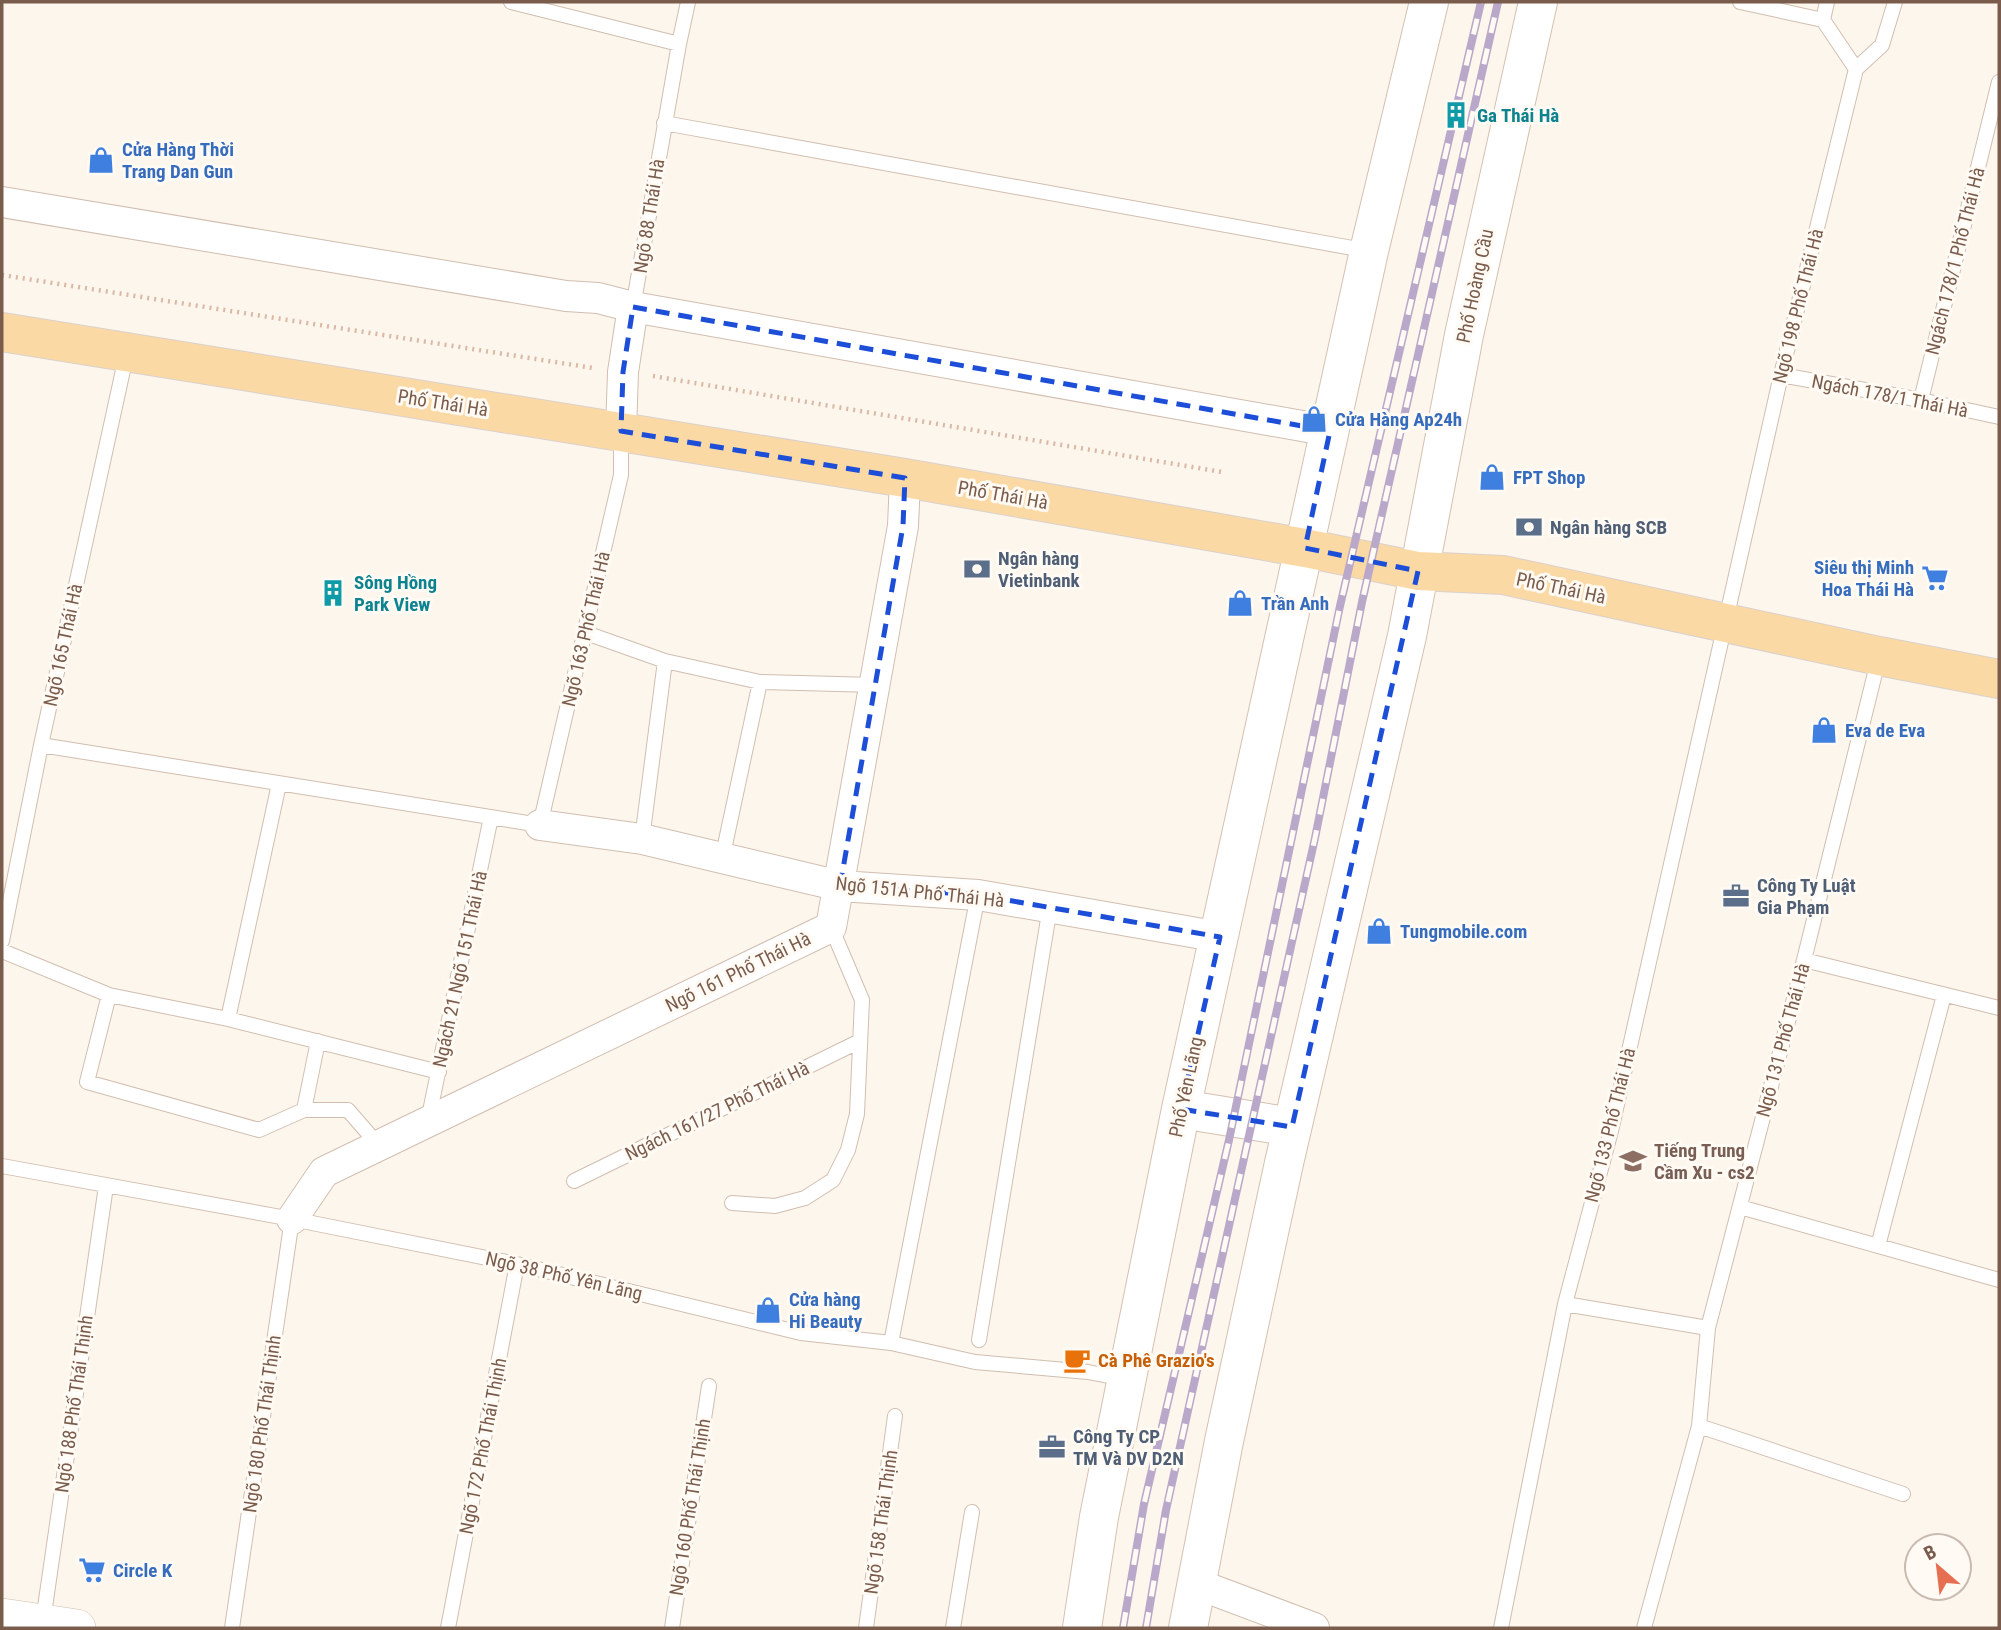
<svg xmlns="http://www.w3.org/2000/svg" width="2001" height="1630" viewBox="0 0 2001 1630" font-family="'Roboto Condensed',sans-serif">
  <rect width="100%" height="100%" fill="#fdf6ec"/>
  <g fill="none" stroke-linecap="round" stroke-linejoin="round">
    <defs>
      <path id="service" d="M511,2L679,44
        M1740,2L1823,20
        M1827,2L1823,20L1856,69
        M664,123L1369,251
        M633,307L679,44L688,2
        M1781,375L1921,400L1999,417
        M1921,400L1999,82
        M586,633L665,661L760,682L875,685
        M41,745L540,825L621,475V433
        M642,839L665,661
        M722,859L760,682
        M2,941L41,745L127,352
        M2,951L109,995L228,1019L439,1072
        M1804,960L1999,1008
        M109,995L87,1082L259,1130L304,1110L318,1041
        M228,1019L279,784
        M304,1110H348L380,1147
        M428,1121L491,817
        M2,1166L292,1219L517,1264L801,1333L891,1343L975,1362L1088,1372L1124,1379
        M574,1181L860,1041
        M732,1203L775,1206L805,1198L833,1180L848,1150L857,1114L862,1000L831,927
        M1740,1207L1999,1280
        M1878,1246L1944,995
        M1565,1304L1708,1328
        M979,1340L1050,907
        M891,1343L978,895
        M1699,1426L1903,1494
        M43,1621L106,1186
        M232,1628L292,1219
        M448,1628L517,1264
        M672,1628L709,1386
        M866,1628L895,1416
        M953,1628L972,1512
        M1501,1628L1565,1304L1611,1131L1781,375L1856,69L1882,45L1895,2
        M1644,1628L1699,1426L1708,1328L1804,960L1879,657"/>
      <path id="minor" d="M2,202L566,296L598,298L633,307L1330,431
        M621,431L623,372L633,307
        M540,825L642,839L840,886L978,895L1220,937
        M292,1219L324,1172L831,927L903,526L905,478
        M1197,1584L1314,1628"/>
      <path id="tertiary" d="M2,1617L77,1628"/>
      <path id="secondary" d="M1181,1109L1292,1127
        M1082,1628L1099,1517L1181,1109L1369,251L1429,2
        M1188,1628L1224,1441L1284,1163L1407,636L1464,335L1538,2"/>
      <path id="primary" d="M2,332L905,478L1305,548L1418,571L1503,575L1879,656L1999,679"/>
    </defs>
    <!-- service casing -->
    <use href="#service" stroke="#d1beb0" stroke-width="16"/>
    <!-- minor casing -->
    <use href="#minor" stroke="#d1beb0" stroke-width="32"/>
    <!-- tertiary casing -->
    <use href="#tertiary" stroke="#d1beb0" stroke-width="38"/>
    <!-- secondary casing -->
    <use href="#secondary" stroke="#d6c0b0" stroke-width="40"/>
    <!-- primary casing -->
    <use href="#primary" stroke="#dad1cd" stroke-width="40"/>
    <!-- path -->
    <path stroke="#d9b8a5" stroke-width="4.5" stroke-dasharray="2 5" stroke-linecap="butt" d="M2,275L593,368
      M653,376L1222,472"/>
    <!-- service -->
    <use href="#service" stroke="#fff" stroke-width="14"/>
    <!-- minor -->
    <use href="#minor" stroke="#fff" stroke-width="30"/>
    <!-- tertiary -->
    <use href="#tertiary" stroke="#fff" stroke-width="37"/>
    <!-- secondary -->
    <use href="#secondary" stroke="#fff" stroke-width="38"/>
    <!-- primary -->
    <use href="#primary" stroke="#fbd9a5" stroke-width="38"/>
    <defs>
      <path id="rail" d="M1123,1628L1144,1504L1229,1140L1340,606L1481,2
        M1146,1628L1166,1510L1315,838L1362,602L1498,2"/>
    </defs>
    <!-- rail casing -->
    <use href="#rail" stroke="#b9a8c9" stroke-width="8"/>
    <!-- rail -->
    <use href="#rail" stroke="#fffaf3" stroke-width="5" stroke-dasharray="16" stroke-linecap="butt"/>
  </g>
  <!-- marked area -->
  <path fill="none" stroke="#1d4ed8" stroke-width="5" stroke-dasharray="14 9" stroke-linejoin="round" d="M633,307L1330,431L1305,548L1418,571L1292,1127L1181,1109L1220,937L978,895L840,886L903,526L905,478L621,431L623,372Z"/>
  <!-- icons -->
  <defs>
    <symbol id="building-bare" viewBox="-9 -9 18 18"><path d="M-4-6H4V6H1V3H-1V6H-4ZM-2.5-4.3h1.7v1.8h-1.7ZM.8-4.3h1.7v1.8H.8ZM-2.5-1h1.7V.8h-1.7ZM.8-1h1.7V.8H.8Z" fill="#0f9aa8" stroke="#fffaf3" stroke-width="2.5" paint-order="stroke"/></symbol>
    <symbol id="shop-bare" viewBox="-9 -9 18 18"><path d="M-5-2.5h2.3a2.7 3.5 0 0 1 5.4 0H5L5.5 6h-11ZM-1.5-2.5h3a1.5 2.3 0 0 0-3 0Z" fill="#3f7fe0" stroke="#fffaf3" stroke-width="2.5" paint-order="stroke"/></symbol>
    <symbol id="bank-bare" viewBox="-9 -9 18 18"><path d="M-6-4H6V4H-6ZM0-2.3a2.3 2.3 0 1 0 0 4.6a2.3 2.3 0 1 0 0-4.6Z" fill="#5c6f8a" stroke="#fffaf3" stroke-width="2.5" paint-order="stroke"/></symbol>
    <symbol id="supermarket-bare" viewBox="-9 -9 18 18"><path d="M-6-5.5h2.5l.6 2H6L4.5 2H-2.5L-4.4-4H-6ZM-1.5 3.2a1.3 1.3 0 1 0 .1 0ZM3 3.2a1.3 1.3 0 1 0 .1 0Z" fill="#3f7fe0" stroke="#fffaf3" stroke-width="2.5" paint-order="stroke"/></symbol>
    <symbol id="office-bare" viewBox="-9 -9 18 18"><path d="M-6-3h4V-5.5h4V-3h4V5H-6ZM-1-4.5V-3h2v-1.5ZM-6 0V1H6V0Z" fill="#5c6f8a" stroke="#fffaf3" stroke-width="2.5" paint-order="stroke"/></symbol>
    <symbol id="school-bare" viewBox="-9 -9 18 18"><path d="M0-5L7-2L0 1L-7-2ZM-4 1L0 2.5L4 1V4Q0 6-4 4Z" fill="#8d6e63" stroke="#fffaf3" stroke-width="2.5" paint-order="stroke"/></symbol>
    <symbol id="cafe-bare" viewBox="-9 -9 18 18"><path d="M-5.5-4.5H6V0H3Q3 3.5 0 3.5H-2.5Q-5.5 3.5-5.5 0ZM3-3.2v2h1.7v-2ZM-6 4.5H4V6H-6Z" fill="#e8710a" stroke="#fffaf3" stroke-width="2.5" paint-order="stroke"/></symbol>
  </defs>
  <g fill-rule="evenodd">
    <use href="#building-bare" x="1437" y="96" width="38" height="38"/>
    <use href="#shop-bare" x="82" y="141" width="38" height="38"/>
    <use href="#shop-bare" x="1295" y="400" width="38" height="38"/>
    <use href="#shop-bare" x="1473" y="458" width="38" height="38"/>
    <use href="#bank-bare" x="1510" y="508" width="38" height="38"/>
    <use href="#bank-bare" x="958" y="550" width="38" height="38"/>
    <use href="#supermarket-bare" x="1916" y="559" width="38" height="38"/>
    <use href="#building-bare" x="314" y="574" width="38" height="38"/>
    <use href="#shop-bare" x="1221" y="584" width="38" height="38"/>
    <use href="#shop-bare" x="1805" y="711" width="38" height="38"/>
    <use href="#office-bare" x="1717" y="877" width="38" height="38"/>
    <use href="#shop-bare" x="1360" y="912" width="38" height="38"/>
    <use href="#school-bare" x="1614" y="1142" width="38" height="38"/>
    <use href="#shop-bare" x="749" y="1291" width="38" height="38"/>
    <use href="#cafe-bare" x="1058" y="1341" width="38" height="38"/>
    <use href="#office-bare" x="1033" y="1428" width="38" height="38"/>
    <use href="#supermarket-bare" x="73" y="1551" width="38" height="38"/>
  </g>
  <g text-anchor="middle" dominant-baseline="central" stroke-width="6" stroke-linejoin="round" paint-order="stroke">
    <!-- culture labels -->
    <g font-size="19" font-weight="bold" fill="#0d838f" stroke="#fffaf3" text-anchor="start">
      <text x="1477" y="115">Ga Thái Hà</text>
      <text x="354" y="582">Sông Hồng<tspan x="354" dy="22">Park View</tspan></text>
    </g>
    <!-- shop labels -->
    <g font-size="19" font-weight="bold" fill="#366cbe" stroke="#fffaf3" text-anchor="start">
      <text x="122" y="149">Cửa Hàng Thời<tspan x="122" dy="22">Trang Dan Gun</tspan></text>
      <text x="1335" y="419">Cửa Hàng Ap24h</text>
      <text x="1513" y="477">FPT Shop</text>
      <text x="1914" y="567" text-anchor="end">Siêu thị Minh<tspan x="1914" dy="22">Hoa Thái Hà</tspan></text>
      <text x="1261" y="603">Trần Anh</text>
      <text x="1845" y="730">Eva de Eva</text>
      <text x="1400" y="931">Tungmobile.com</text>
      <text x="789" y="1299">Cửa hàng<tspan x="789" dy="22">Hi Beauty</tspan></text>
      <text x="113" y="1570">Circle K</text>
    </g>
    <!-- street labels -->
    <g font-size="19" fill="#7a5c4d" stroke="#fffaf3">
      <text transform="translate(649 216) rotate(-81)">Ngõ 88 Thái Hà</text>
      <text transform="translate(1955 261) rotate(-76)">Ngách 178/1 Phố Thái Hà</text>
      <text transform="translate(1475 286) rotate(-78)">Phố Hoàng Cầu</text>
      <text transform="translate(1798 306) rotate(-76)">Ngõ 198 Phố Thái Hà</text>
      <text transform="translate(1890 396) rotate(11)">Ngách 178/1 Thái Hà</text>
      <text transform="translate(443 403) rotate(9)">Phố Thái Hà</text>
      <text transform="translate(1003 495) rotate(10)">Phố Thái Hà</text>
      <text transform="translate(1561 588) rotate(12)">Phố Thái Hà</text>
      <text transform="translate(586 629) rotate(-77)">Ngõ 163 Phố Thái Hà</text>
      <text transform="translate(63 645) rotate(-78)">Ngõ 165 Thái Hà</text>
      <text transform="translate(920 892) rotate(6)">Ngõ 151A Phố Thái Hà</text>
      <text transform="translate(460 969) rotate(-78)">Ngách 21 Ngõ 151 Thái Hà</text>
      <text transform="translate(738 972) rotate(-26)">Ngõ 161 Phố Thái Hà</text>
      <text transform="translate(1783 1040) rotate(-75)">Ngõ 131 Phố Thái Hà</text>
      <text transform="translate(1186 1087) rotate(-78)">Phố Yên Lãng</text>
      <text transform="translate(717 1111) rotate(-26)">Ngách 161/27 Phố Thái Hà</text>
      <text transform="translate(1610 1125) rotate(-76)">Ngõ 133 Phố Thái Hà</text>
      <text transform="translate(564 1276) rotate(13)">Ngõ 38 Phố Yên Lãng</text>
      <text transform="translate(74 1404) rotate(-82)">Ngõ 188 Phố Thái Thịnh</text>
      <text transform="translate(262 1424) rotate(-82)">Ngõ 180 Phố Thái Thịnh</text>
      <text transform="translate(483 1446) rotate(-79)">Ngõ 172 Phố Thái Thịnh</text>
      <text transform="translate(690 1507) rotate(-81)">Ngõ 160 Phố Thái Thịnh</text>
      <text transform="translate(881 1522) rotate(-82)">Ngõ 158 Thái Thịnh</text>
    </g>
    <!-- service labels -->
    <g font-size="19" font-weight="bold" fill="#4e5e75" stroke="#fffaf3" text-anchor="start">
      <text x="1550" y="527">Ngân hàng SCB</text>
      <text x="998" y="558">Ngân hàng<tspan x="998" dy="22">Vietinbank</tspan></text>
      <text x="1757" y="885">Công Ty Luật<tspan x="1757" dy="22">Gia Phạm</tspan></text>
      <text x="1073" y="1436">Công Ty CP<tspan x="1073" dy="22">TM Và DV D2N</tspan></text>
    </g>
    <!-- education labels -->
    <g font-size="19" font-weight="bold" fill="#785e54" stroke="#fffaf3" text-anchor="start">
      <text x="1654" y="1150">Tiếng Trung<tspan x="1654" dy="22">Cầm Xu - cs2</tspan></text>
    </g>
    <!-- food labels -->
    <g font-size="19" font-weight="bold" fill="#c56008" stroke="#fffaf3" text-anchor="start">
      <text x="1098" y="1360">Cà Phê Grazio's</text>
    </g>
  </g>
  <!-- border -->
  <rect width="2001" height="1630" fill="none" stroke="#7a5c4d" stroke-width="7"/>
  <!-- north arrow -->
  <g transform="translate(1938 1567) rotate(332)"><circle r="33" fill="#fffaf3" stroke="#cabbb1" stroke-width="2"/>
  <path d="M0-5L12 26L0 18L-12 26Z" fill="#e76f51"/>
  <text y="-10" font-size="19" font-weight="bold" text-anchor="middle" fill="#7a5c4d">B</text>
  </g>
</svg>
